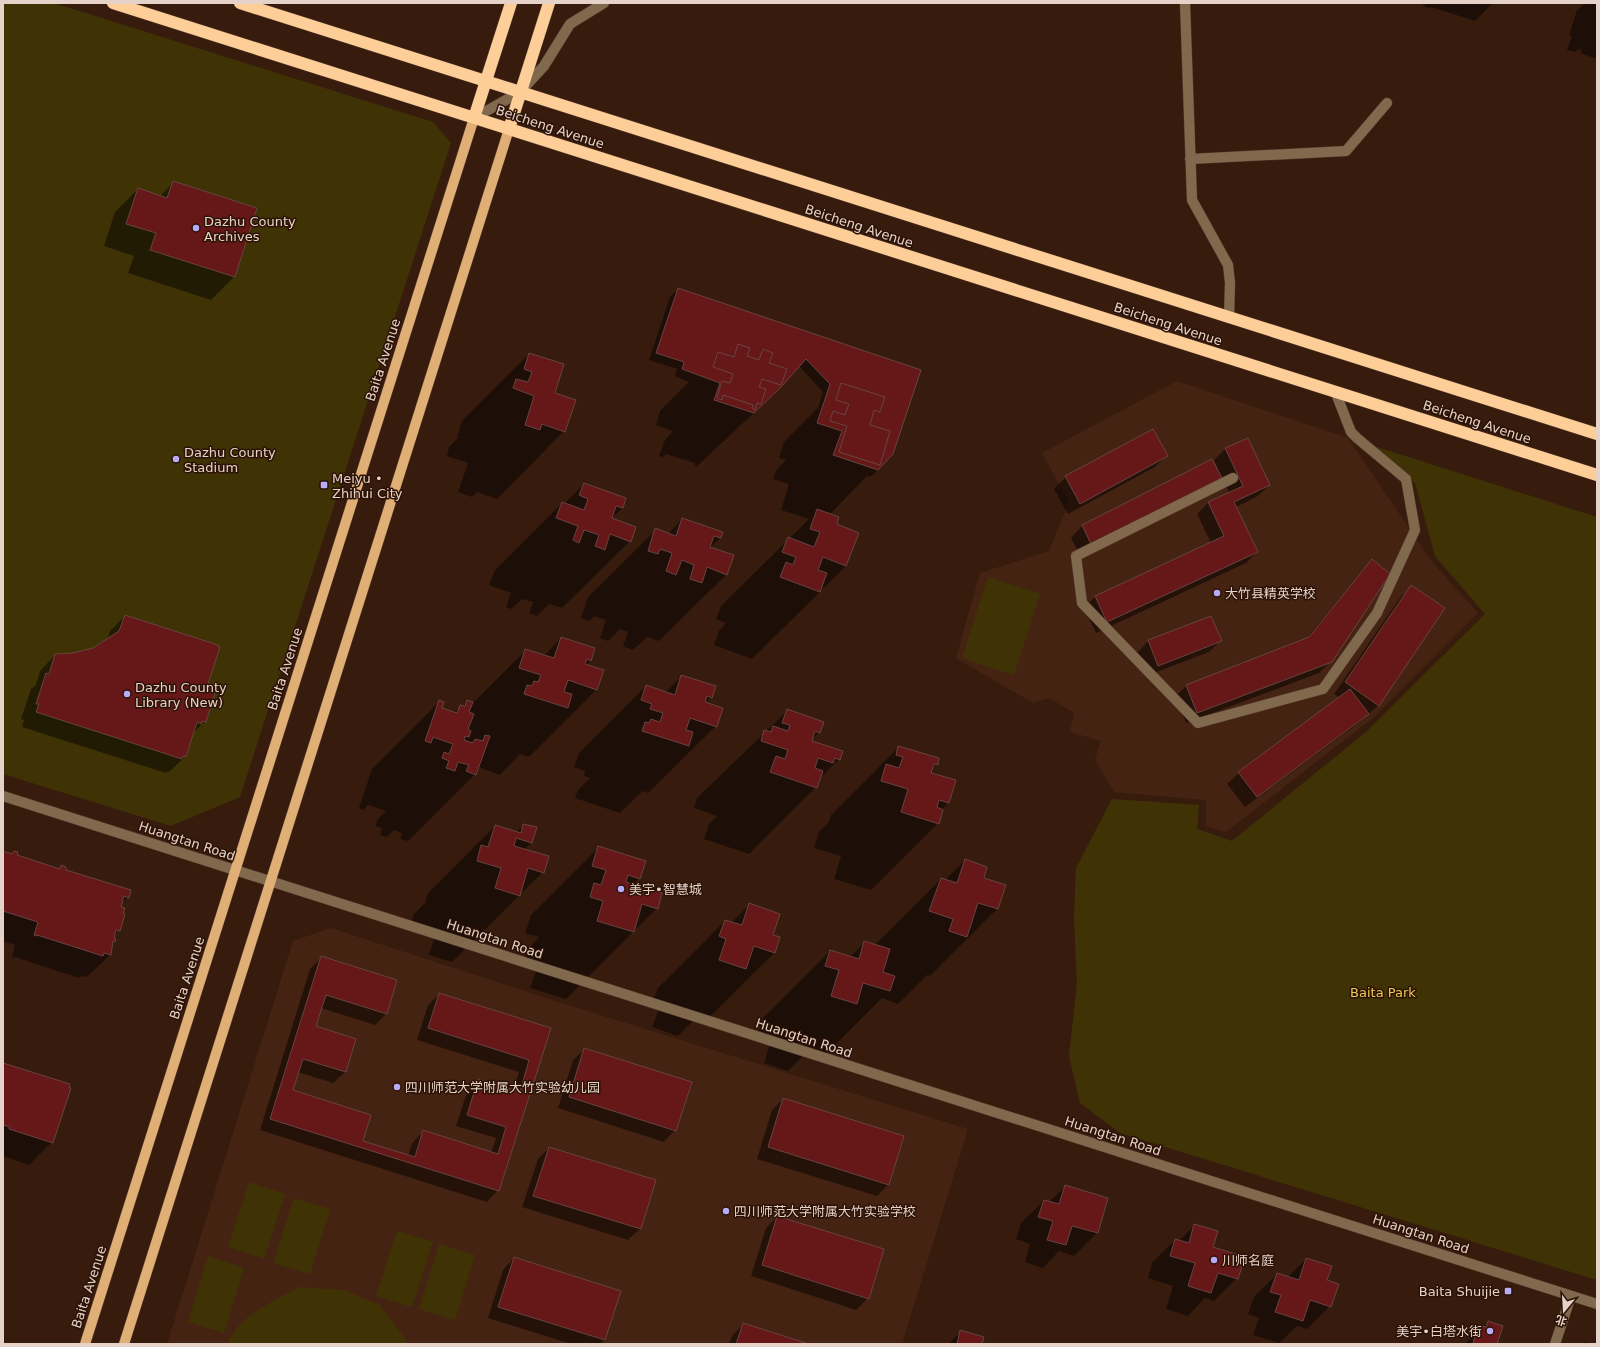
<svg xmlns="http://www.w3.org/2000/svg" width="1600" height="1347" viewBox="0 0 1600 1347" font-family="'DejaVu Sans','Noto Sans SC',sans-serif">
  <rect width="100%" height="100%" fill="#371c0e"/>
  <!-- built -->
  <path fill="#452312" d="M1177,381L1348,438L1432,562L1478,613L1374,717L1226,832L1206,826V800L1114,792L1095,759L1101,741L1070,732L1074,713L1049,698L1033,703L956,658L980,573L1049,551L1069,502L1042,453Z
    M331,928L571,1006L968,1129L902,1344H167L293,941Z"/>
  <!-- green -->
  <path fill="#3f3306" d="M3,3H54L433,122L451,143L240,797L171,826L3,774Z
    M1374,446L1597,517V1280L1120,1133L1080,1103L1069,1056L1077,983L1074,917L1076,868L1112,799L1199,805L1197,829L1232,841L1366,732L1485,614L1435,556L1415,483Z
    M988,577L1040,594L1014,675L962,658Z
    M249,1182L285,1194L264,1259L228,1247Z
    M294,1198L330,1209L310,1274L273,1263Z
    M397,1231L433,1242L412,1307L376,1296Z
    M439,1244L475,1255L455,1320L419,1309Z
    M208,1256L244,1268L224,1333L188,1322Z
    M300,1287L344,1290L380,1305L409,1344H228C236,1317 277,1299 300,1287Z"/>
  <!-- shadow -->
  <path fill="#0007" d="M1424,3H1493L1475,21L1431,7L1429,8L1423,6Z
    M1585,3H1597V59L1580,53L1582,50L1579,49L1575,52L1567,50L1572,36L1569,35L1577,10Z
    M173,183L256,209L234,277L211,300L128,273L134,256L104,246L115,212L138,189L160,196Z
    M678,289L920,371L878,470L870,477L867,476L829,515L836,525L846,566L752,659L714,645L719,631L726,623L716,619L721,606L809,519L781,510L789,484L773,479L776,470L786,460L779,458L784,442L818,408L823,392L799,366L772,396L696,467L694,466L695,463L666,454L663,457L659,456L665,440L673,431L656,425L660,411L689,382L675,376L677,369L649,360L670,297Z
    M529,354L553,394L564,431L497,499L477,492L472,497L458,492L468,463L447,456L449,447L459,437H457L462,421Z
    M1153,430L1166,456L1155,467L1068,514L1054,489L1066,477Z
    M1247,439L1269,485L1258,496L1236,507L1257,552L1246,563L1096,633L1084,608L1095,597L1211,543L1197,514L1208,503L1229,493L1222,477L1209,489L1080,555L1071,538L1082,526L1211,461L1220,477L1221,476L1214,460L1225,449Z
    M584,484L622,508L611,519L630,541L562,608L549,604L537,616L529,613L533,602L522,599L511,609L506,607L511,593L489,585L495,570L562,503L564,504Z
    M682,519L720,538L710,548L727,574L659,641L647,637L633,650L623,646L628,632L620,629L608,641L600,638L606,620L594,616L590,621L581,618L588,597L656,530L668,534Z
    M1372,560L1331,661L1319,673L1186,723L1175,697L1186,686L1306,639L1361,572Z
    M1411,586L1379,705L1356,725L1245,807L1227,784L1239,773L1340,698L1334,694L1400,598Z
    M125,616L207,684L211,686L214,683L205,721L192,734L185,757L169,772L168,771L166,773L22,727L24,720L21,719L31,689L36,685L40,671L55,655L73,654L93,649L107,641L110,631Z
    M1211,617L1220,641L1209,652L1146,676L1137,653L1148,641Z
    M561,638L591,660L586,665L596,690L529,757L520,754L500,775L478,767L475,774L408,841L400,839L402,833L394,830L387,837L380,835L382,828L376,826L377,820L386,811L368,805L363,810L359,808L372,769L439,702L441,709L453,713L468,701L473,703L526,650L544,656Z
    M682,676L711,697L705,703L716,726L648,793L642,791L620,813L575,798L578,790L590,778L584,776L585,771L574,767L579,753L646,686L665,693Z
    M787,711L819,732L811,741L839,759L819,779L816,787L749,854L704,839L709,824L717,816L694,808L697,798Z
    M899,747L937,764L931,770L930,773L955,781L948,803L941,810L938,823L871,890L834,879L841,856L814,848L819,832L829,822L831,815Z
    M524,825L531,843L524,850L543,872L452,962L429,955L435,935L410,928L414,914L425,903L428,893L495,826L516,832Z
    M598,848L639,878L633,885L657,908L566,999L530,988L537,968L523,964L527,951L539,937L525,933L531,915Z
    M3,852L11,855L14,852L16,856L59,869L62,866L64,870L128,897L121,904L119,930L114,936V942L112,944L110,955L87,977L81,976L79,978L15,957L12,958L15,945L3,941Z
    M965,860L982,879L1005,886L997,909L930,976L927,975L898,1004L882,998L822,1058L806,1053L788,1071L764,1063L772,1037L758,1033L763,1018L830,951L850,957L865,942L875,945L941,879L945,880Z
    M750,904L771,935L779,938L774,953L707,1020L697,1017L678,1036L652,1027L660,1006L652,1003L658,988L725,921L731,923Z
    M322,957L386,1014L375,1025L321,1008L314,1027L355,1039L345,1072L333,1083L298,1072L292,1091L361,1141L408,1156L412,1143L423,1132L491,1153L496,1138L456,1126L467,1092L478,1080L513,1091L519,1072L417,1040L428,1005L439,994L549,1028L498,1190L487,1202L260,1130L310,969Z
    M585,1049L675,1130L664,1142L558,1108L573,1060Z
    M3,1064L52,1142L29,1165L3,1156Z
    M783,1099L888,1185L877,1196L757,1159L772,1110Z
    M549,1148L655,1181L640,1229L628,1240L522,1207L538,1159Z
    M1066,1186L1107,1199L1097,1233L1074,1256L1059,1251L1043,1268L1025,1262L1030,1244L1016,1239L1021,1223L1044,1201L1049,1202Z
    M777,1217L868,1298L856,1310L751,1276L766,1228Z
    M1195,1225L1237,1278L1214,1301L1205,1298L1188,1316L1166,1309L1173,1286L1148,1278L1152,1263L1175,1240L1179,1241Z
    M514,1258L605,1340L600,1344H571L488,1318L503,1270Z
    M1306,1259L1326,1280L1330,1306L1307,1329L1297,1326L1279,1343L1253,1335L1259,1318L1248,1314L1254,1297L1277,1274L1287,1278Z
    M1488,1322L1496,1344H1465L1482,1327L1483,1328Z
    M743,1324L806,1344H729L732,1336Z
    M961,1332L981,1344H948Z
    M1584,1342L1591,1344H1582Z"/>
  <!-- building -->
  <path fill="#661819" stroke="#664441" d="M173,181L257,208L235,277L150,250L156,233L126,224L138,188L167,198Z
    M678,288L921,370L893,454L878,470L833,455L842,431L817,423L830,384L806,359L782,386L754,413L714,400L720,383L682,369L684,362L656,353Z
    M738,344L750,348L747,356L759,360L763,349L773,353L769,363L787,369L781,385L762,379L759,387L766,389L761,404L757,403L755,410L752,408L753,405L723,395L722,400L717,398L722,381L730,383L733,374L713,367L718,352L734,357Z
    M529,353L564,364L555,393L576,400L565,432L542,424L540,430L525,425L534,396L513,388L516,379L528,382L532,372L524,369Z
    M841,383L885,397L880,412L874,410L870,425L890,431L880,465L839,452L847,426L830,421L833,411L845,415L849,404L836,400Z
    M1153,429L1168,456L1080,504L1065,476Z
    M1248,438L1270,485L1234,502L1258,552L1107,622L1095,596L1224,536L1208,502L1243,486L1225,448Z
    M1212,459L1222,478L1091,544L1082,525Z
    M584,483L626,498L623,508L616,506L612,518L636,527L631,542L610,534L605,550L595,546L599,535L584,530L579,543L573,540L578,526L556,518L562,502L584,510L588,499L579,495Z
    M817,509L839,517L837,524L859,533L846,566L823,557L818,570L827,573L820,592L780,577L786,562L793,565L796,557L782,552L788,537L814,547L820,532L810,529Z
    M682,518L723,532L721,538L714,536L710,547L734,555L727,575L707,567L702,583L690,579L694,565L682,560L676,575L666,571L672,553L660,549L658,554L648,551L655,528L676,536Z
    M1372,559L1390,574L1332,662L1197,713L1186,685L1309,637Z
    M1411,585L1445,608L1379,706L1345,682Z
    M125,615L218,645V646L220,647L208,684L213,685L214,682L218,683L206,722L202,721L201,724L197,722L186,757L183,756L182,759L36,712L39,704H36L46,673L49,674L55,654L73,653L93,648L119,631Z
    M1211,616L1222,641L1158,666L1148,640Z
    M561,637L595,648L591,661L587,659L585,664L604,670L597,690L568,680L564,692L572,694L568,708L524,694L527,685L532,686L534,681L538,682L541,675L519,668L525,649L554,658Z
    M681,675L716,686L712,698L707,696L705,702L723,708L717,727L690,718L686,730L693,732L689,746L642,731L645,722L649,723L651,719L660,722L663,713L650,709L652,704L641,700L646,685L675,695Z
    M1350,689L1369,714L1257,797L1238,772Z
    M439,700L444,702L442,708L457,713L460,705L465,706L467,700L473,702L469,712L474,714L468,729L471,731L469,737L465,736L464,740L473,743L475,739L483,741L485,735L490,736L476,775L466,771L469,765L458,762L455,771L446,768L449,761L442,758L444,752L449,754L453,744L433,737L431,743L425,741Z
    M787,709L824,722L820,733L815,731L812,741L843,751L840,760L835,758L833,763L818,758L815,768L823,771L817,788L770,772L776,756L785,759L788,750L761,741L764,730L771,732L773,726L788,731L790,725L782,723Z
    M898,746L939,758L938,765L934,764L931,773L956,780L949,803L939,800L937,807L943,810L939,824L901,812L908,789L881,781L886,764L899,768L903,757L896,755Z
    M523,824L537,827L532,843L516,838L514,846L549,856L544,873L528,868L520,896L495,888L501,868L477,861L481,845L488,847L495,825L521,833Z
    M598,846L646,861L640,879L628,875L626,882L662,893L658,909L642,904L634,932L597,921L603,901L590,897L594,883L601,885L606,870L592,866Z
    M3,851L12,854L14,851L18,852L17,855L60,869L61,865L66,867V870L131,890L129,898L124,896L121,907L125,908L123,913L125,914L120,931L116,930L114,938L116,939L115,942L113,941L111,955L104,953L103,956L37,935V936L34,935L38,922L3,911Z
    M965,859L987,867L984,878L1006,885L998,909L978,903L967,937L949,931L953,919L929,911L941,878L957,883Z
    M749,903L780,914L773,935L780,937L775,953L754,946L746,969L719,960L726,939L719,936L725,920L742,925Z
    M864,941L890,949L883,972L895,976L890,991L863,983L857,1004L831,996L839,970L825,966L830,950L859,959Z
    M321,956L397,980L387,1014L326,995L316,1026L356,1039L346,1072L303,1059L293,1090L371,1115L363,1141L415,1157L423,1130L498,1154L506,1127L467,1115L478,1079L520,1092L529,1060L428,1028L439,993L551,1028L499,1191L270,1119Z
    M584,1048L692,1082L676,1131L569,1097Z
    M3,1063L70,1084L69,1087L71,1088L53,1143L9,1129L10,1127L3,1125Z
    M783,1098L904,1136L889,1185L768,1147Z
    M549,1147L656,1180L641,1229L533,1196Z
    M1065,1185L1108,1198L1098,1233L1072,1226L1066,1245L1047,1240L1053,1221L1038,1217L1044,1200L1059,1204Z
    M777,1216L884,1249L869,1299L762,1265Z
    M1194,1224L1218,1231L1213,1247L1245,1257L1238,1279L1218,1273L1211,1293L1188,1286L1195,1263L1170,1256L1175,1239L1189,1243Z
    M514,1257L621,1291L605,1340L498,1307Z
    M1306,1258L1332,1266L1327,1280L1339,1284L1331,1307L1310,1300L1303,1321L1275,1312L1281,1295L1270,1292L1277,1273L1299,1280Z
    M1488,1321L1503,1326L1497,1344H1473L1475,1335L1478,1336L1481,1326L1486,1327Z
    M743,1323L809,1344H736Z
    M960,1330L984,1337L982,1344H957Z"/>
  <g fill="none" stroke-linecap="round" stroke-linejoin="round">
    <defs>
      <path id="minor" d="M1185,3L1192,200L1228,265L1230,283L1229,318
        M474,118L520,92L544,66L570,24L604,3
        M1190,159L1346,151L1387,103
        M1233,478L1076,556L1082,603L1198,723L1323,689L1377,613L1415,530L1406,479L1357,438L1351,432L1335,391
        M3,796L1597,1304
        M1555,1344L1571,1296"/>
      <path id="major" d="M85,1344L474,118
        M124,1344L509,129"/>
      <path id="highway" d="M113,3L1597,475
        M240,3L1597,434
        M474,118L511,3
        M509,129L549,3"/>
    </defs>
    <!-- minor casing -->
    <use href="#minor" stroke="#53392c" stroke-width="11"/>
    <!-- major casing -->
    <use href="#major" stroke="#53392c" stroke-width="11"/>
    <!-- highway casing -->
    <use href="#highway" stroke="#53392c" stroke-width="13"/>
    <!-- minor -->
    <use href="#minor" stroke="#81694e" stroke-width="10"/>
    <!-- major -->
    <use href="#major" stroke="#e0af75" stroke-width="10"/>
    <!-- highway -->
    <use href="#highway" stroke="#fdce97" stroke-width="12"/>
  </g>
  <!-- markers -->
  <g fill="#b8abf7" stroke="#2c1205" stroke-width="1.5">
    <circle cx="196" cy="228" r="4"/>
    <circle cx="176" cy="459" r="4"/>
    <rect x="320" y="481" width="8" height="8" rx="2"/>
    <circle cx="1217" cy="593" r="4"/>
    <circle cx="127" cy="694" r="4"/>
    <circle cx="621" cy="889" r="4"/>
    <circle cx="397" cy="1087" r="4"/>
    <circle cx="726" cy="1211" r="4"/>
    <circle cx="1214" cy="1260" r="4"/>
    <rect x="1504" y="1287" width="8" height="8" rx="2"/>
    <circle cx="1490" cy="1331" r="4"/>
  </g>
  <g text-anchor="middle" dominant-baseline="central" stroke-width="3" stroke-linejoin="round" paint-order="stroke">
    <!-- street labels -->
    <g font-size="13" fill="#e5d2c9" stroke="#2c1205">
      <text transform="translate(550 127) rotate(18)">Beicheng Avenue</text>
      <text transform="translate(859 226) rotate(18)">Beicheng Avenue</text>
      <text transform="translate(1168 324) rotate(18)">Beicheng Avenue</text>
      <text transform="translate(383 360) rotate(-72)">Baita Avenue</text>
      <text transform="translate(1477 422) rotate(18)">Beicheng Avenue</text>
      <text transform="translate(285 669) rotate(-72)">Baita Avenue</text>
      <text transform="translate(187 841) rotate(18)">Huangtan Road</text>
      <text transform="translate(495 939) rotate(18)">Huangtan Road</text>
      <text transform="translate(187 978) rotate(-72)">Baita Avenue</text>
      <text transform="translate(804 1038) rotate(18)">Huangtan Road</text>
      <text transform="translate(1113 1136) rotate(18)">Huangtan Road</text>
      <text transform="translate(1421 1234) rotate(18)">Huangtan Road</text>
      <text transform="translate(89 1287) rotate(-72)">Baita Avenue</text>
    </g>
    <!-- poi labels -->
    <g font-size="13" fill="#e5d2c9" stroke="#2c1205" text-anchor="start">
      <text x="204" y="221">Dazhu County<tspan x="204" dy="15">Archives</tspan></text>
      <text x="184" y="452">Dazhu County<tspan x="184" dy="15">Stadium</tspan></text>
      <text x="332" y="478">Meiyu •<tspan x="332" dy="15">Zhihui City</tspan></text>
      <text x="1225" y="593">大竹县精英学校</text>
      <text x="135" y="687">Dazhu County<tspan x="135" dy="15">Library (New)</tspan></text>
      <text x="629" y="889">美宇•智慧城</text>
      <text x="405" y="1087">四川师范大学附属大竹实验幼儿园</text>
      <text x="734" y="1211">四川师范大学附属大竹实验学校</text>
      <text x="1222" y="1260">川师名庭</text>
      <text x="1500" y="1291" text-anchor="end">Baita Shuijie</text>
      <text x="1482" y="1331" text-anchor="end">美宇•白塔水街</text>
    </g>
    <!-- park labels -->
    <g font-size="13" fill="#ebca53" stroke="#2c1205">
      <text x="1383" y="992">Baita Park</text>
    </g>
  </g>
  <!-- border -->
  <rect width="1600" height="1347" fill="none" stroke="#e5d2c9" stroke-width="8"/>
  <!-- north arrow -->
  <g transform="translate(1564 1311) rotate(198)" stroke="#2c1205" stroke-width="3" paint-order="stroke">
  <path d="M0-3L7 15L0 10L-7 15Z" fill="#e5d2c9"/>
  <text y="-6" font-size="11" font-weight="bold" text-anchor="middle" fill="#e5d2c9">北</text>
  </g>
</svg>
